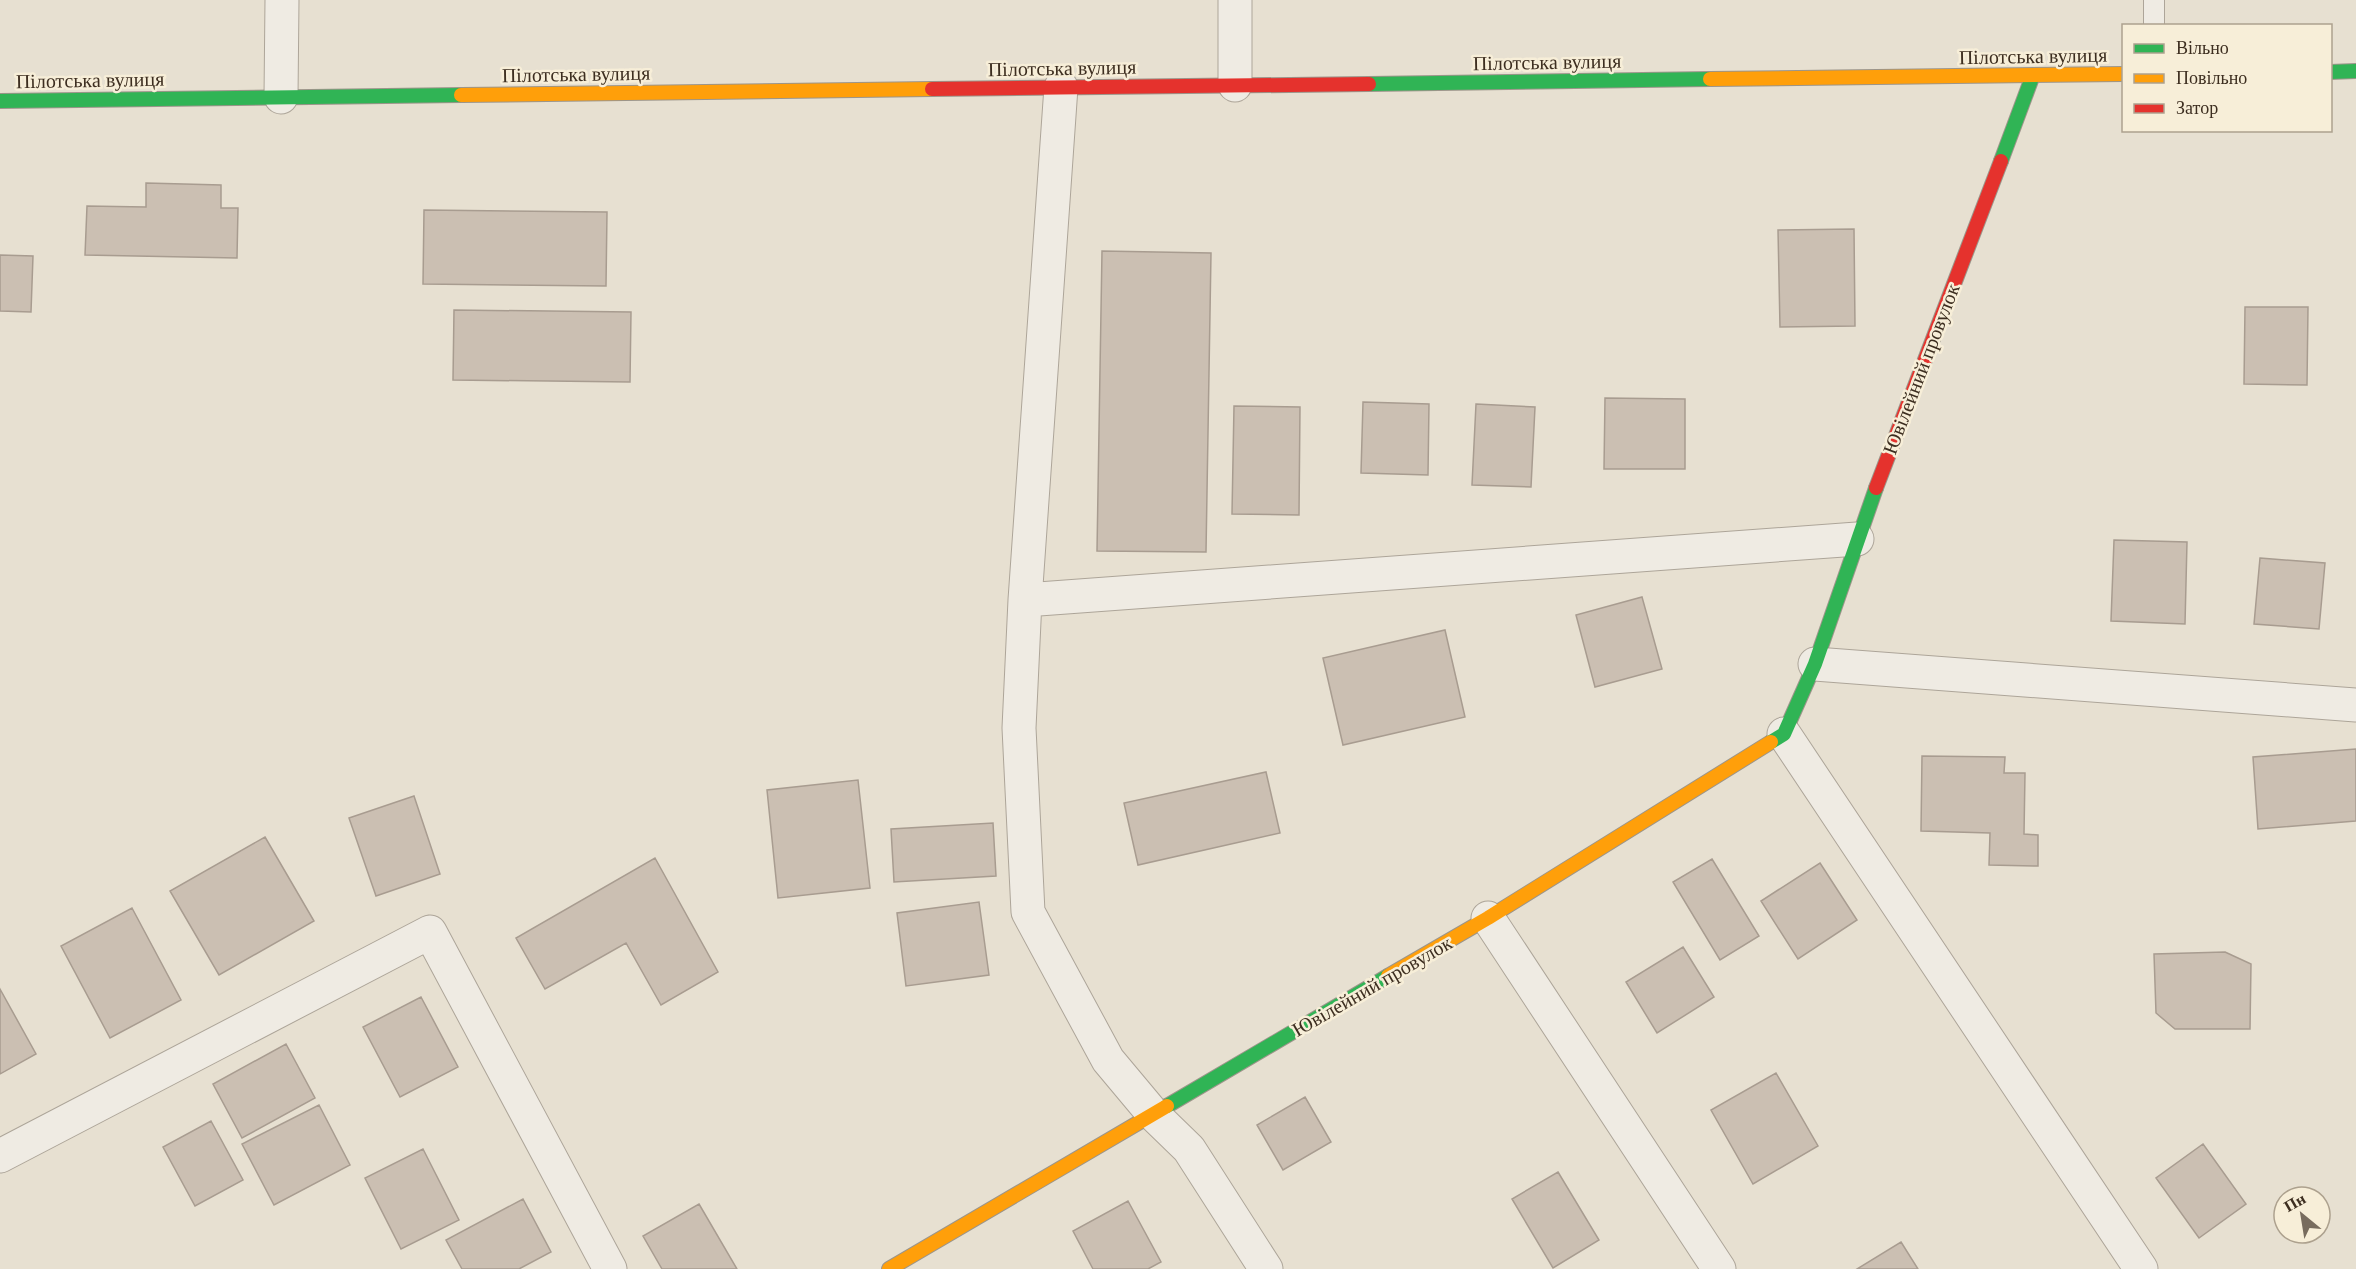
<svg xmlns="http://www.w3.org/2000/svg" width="2356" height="1269" viewBox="0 0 2356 1269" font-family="Georgia,serif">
  <rect width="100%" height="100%" fill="#e7e0d1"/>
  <!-- building -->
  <path fill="#cbbfb2" stroke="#a89c90" stroke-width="1.5" d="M146,183L221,185V208H238L237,258L85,255L87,206L146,207Z
    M424,210L607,212L606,286L423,284Z
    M1854,229L1855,326L1780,327L1778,230Z
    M1102,251L1211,253L1206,552L1097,551Z
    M0,255L33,256L31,312L0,311Z
    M2245,307H2308L2307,385L2244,384Z
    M454,310L631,312L630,382L453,380Z
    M1605,398L1685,399V469H1604Z
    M1363,402L1429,404L1428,475L1361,473Z
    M1476,404L1535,407L1531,487L1472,485Z
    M1234,406L1300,407L1299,515L1232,514Z
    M2114,540L2187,542L2185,624L2111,621Z
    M2260,558L2325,563L2319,629L2254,624Z
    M1642,597L1662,669L1595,687L1576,615Z
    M1445,630L1465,717L1343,745L1323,658Z
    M2356,749V821L2258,829L2253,757Z
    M1922,756L2005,757L2004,773H2025L2024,834L2038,835V866L1989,865L1990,833L1921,831Z
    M1266,772L1280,833L1138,865L1124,803Z
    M858,780L870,888L778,898L767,790Z
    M414,796L440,874L376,896L349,818Z
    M993,823L996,876L894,882L891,829Z
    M265,837L314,921L219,975L170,891Z
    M655,858L718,972L661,1005L626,943L545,989L516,938Z
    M1712,859L1759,936L1720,960L1673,882Z
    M1820,863L1857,920L1798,959L1761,901Z
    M979,902L989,975L906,986L897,913Z
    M132,908L181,1000L110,1038L61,946Z
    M1683,947L1714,997L1657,1033L1626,982Z
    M2225,952L2251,964L2250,1029H2175L2156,1013L2154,954Z
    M0,989L36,1054L0,1074Z
    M421,997L458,1067L400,1097L363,1027Z
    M286,1044L315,1098L242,1138L213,1084Z
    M1776,1073L1818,1146L1753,1184L1711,1110Z
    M1305,1097L1331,1142L1283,1170L1257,1125Z
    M319,1105L350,1165L274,1205L242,1144Z
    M211,1121L243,1180L195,1206L163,1147Z
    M2203,1144L2246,1204L2199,1238L2156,1178Z
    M423,1149L459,1220L401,1249L365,1178Z
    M1558,1172L1599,1240L1553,1268L1512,1199Z
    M523,1199L551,1252L519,1269H462L446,1240Z
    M1128,1201L1161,1262L1148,1269H1093L1073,1231Z
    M699,1204L737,1269H662L643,1236Z
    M1901,1242L1918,1269H1857Z"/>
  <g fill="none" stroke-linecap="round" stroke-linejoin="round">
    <defs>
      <path id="lane" d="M2154,26V0"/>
      <path id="street" d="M1235,85V0
        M1061,87L1025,600L1019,728L1028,912L1108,1060L1154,1115L1189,1149L1266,1269
        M281,97L282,0
        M1025,600L1857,539
        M1815,664L2356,705
        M1784,734L2141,1269
        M1488,918L1719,1269
        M0,1156L430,932L610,1269"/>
      <path id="fast" d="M2330,72L2356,71
        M1369,84L1710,79
        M0,101L461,95
        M2001,161L2033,75
        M1771,742L1784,734L1815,664L1876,488
        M1167,1106L1388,976"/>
      <path id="slow" d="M1710,79L2124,74
        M461,95L932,89
        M1388,976L1488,918L1771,742
        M889,1269L1167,1106"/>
      <path id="jam" d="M932,89L1369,84
        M1876,488L2001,161"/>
    </defs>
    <!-- lane casing -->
    <use href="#lane" stroke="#ada599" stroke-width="22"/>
    <!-- street casing -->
    <use href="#street" stroke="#ada599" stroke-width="35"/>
    <!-- fast casing -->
    <use href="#fast" stroke="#9c958a" stroke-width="16"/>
    <!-- slow casing -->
    <use href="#slow" stroke="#9c958a" stroke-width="16"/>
    <!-- jam casing -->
    <use href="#jam" stroke="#9c958a" stroke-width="16"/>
    <!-- lane -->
    <use href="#lane" stroke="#efebe3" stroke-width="20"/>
    <!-- street -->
    <use href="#street" stroke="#efebe3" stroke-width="33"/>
    <!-- fast -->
    <use href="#fast" stroke="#30b455" stroke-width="14"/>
    <!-- slow -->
    <use href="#slow" stroke="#ff9f0a" stroke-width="14"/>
    <!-- jam -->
    <use href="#jam" stroke="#e5322d" stroke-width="14"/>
  </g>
  <g text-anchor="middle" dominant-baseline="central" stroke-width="5" stroke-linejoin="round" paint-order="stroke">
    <!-- street labels -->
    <g font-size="20" fill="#3d2e20" stroke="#f7eed8">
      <text transform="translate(2033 56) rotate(-1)">Пілотська вулиця</text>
      <text transform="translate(1547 62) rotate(-1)">Пілотська вулиця</text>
      <text transform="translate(1062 68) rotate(-1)">Пілотська вулиця</text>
      <text transform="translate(576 74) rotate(-1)">Пілотська вулиця</text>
      <text transform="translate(90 80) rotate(-1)">Пілотська вулиця</text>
      <text transform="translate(1921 369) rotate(-69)">Ювілейний провулок</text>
      <text transform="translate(1372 986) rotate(-30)">Ювілейний провулок</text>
    </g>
  </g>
  <!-- legend -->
  <rect x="2122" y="24" width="210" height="108" fill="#f7eed8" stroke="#ada18e" stroke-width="1.5"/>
  <rect x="2134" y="44" width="30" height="9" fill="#30b455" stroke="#ada18e" stroke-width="1.5"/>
  <text x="2176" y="54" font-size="18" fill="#3d2e20">Вільно</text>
  <rect x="2134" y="74" width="30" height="9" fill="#ff9f0a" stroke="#ada18e" stroke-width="1.5"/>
  <text x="2176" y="84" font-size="18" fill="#3d2e20">Повільно</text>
  <rect x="2134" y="104" width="30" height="9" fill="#e5322d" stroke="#ada18e" stroke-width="1.5"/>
  <text x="2176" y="114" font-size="18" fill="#3d2e20">Затор</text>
  <!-- north arrow -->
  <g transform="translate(2302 1215) rotate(330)"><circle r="28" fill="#f7eed8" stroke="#ada18e" stroke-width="1.5"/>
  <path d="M0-4.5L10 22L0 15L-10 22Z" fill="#786c5e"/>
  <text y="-9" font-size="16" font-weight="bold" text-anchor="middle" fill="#3d2e20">Пн</text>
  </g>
</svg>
